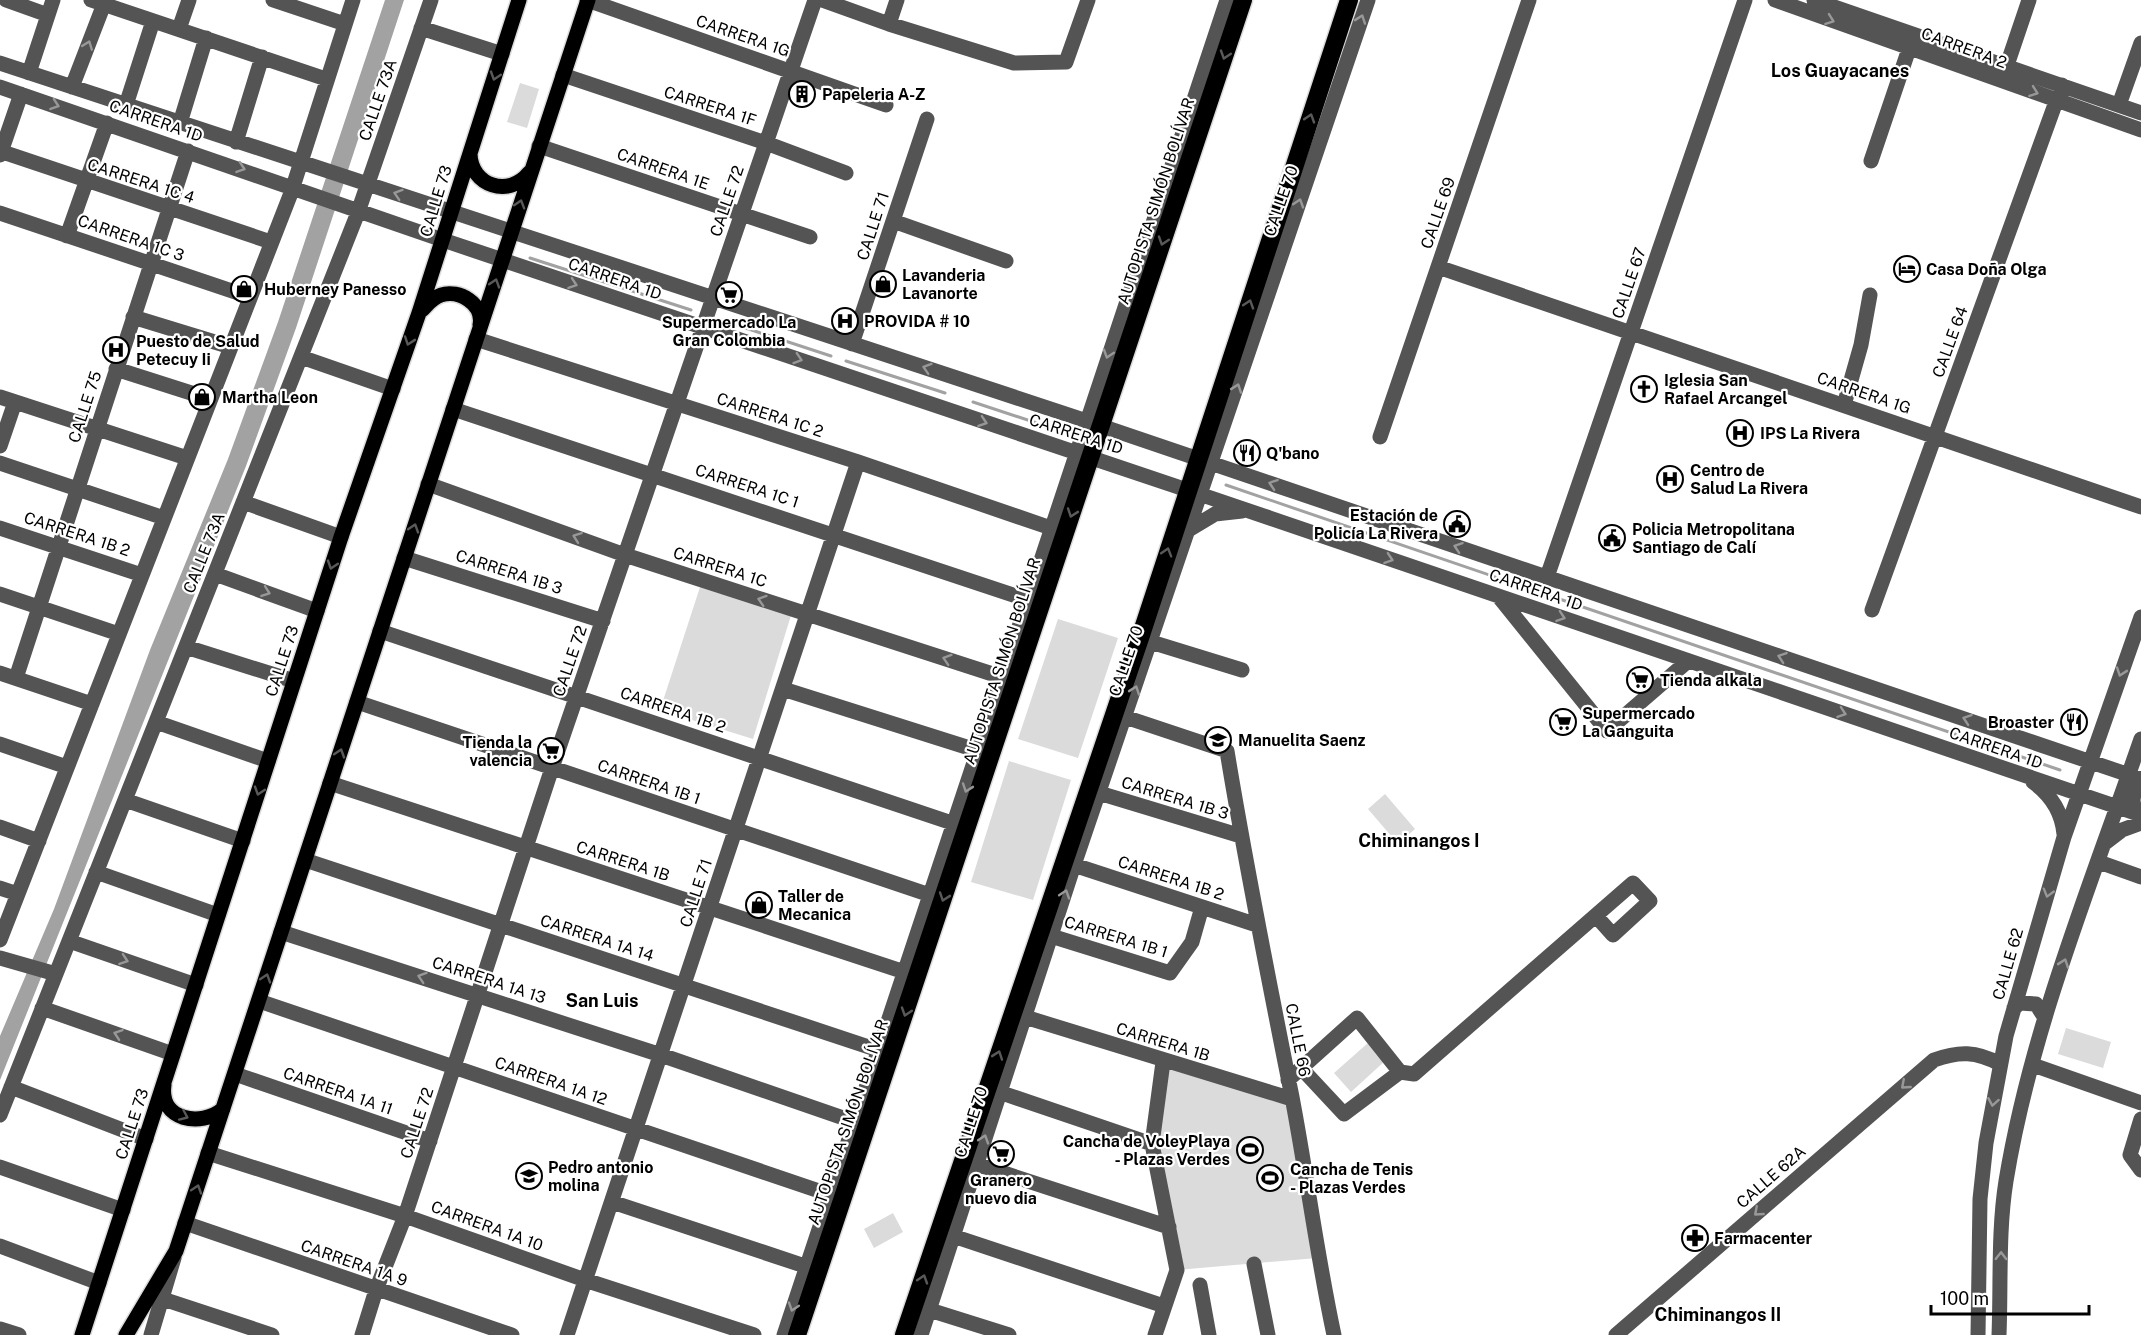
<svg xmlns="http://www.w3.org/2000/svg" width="2141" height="1335" viewBox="0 0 2141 1335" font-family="'Public Sans',sans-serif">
  <rect width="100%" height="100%" fill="#fff"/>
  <!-- green -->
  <path fill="#dbdbdb" d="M520,83L539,89L527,128L507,122Z
    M701,584L792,612L753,739L660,710Z
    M1058,619L1118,638L1078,758L1018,739Z
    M1009,761L1071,780L1033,900L971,882Z
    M1385,794L1415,829L1398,844L1368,809Z
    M2066,1028L2111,1042L2103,1068L2058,1054Z
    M1369,1042L1386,1060L1351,1092L1334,1073Z
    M1163,1062L1292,1099L1317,1258L1177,1270L1152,1144Z
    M893,1213L903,1232L874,1248L864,1229Z"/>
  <!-- water -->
  <path fill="#a2a2a2" d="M385,0H404L296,328L246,466L0,1080V1036L54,909L150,650L228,459L278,322Z"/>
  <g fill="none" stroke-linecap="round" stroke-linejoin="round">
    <!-- stream -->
    <path stroke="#a2a2a2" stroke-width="3" d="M530,258L691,310
      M721,320L831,356
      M846,361L945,393
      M973,402L1055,429
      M1226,485L2060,770"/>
    <defs>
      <path id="major" d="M470,154C471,186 509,198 529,173
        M422,310C428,304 432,298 441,295C459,289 484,304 480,325
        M164,1085C159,1120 201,1128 223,1109
        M82,1335L341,537L419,313L519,0
        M126,1335L176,1251L588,0"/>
      <path id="highway" d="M797,1335L1243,0
        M904,1335L1140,638L1349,0"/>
    </defs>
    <!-- major casing -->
    <use href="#major" stroke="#dbdbdb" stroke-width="18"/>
    <!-- highway casing -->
    <use href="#highway" stroke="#dbdbdb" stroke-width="21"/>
    <!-- minor -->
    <path stroke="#545454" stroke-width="15" d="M6,0L48,15
      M91,0L326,79
      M273,0L345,24
      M587,0L886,105
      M822,0L889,24L1014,63L1066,62L1088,0
      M1775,0L2141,130
      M1814,0L2141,113
      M889,24L897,0
      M421,28L502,54
      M179,29L189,0
      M0,63L1075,417L2141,779
      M29,73L53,0
      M2004,74L2029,0
      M563,75L766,143L846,173
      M0,87L434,237L1211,498L2141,815
      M72,87L104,4
      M126,105L153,21
      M2119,105L2141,43
      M180,123L206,38
      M236,142L262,57
      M539,146L810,237
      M0,151L271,242
      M0,155L21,94
      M1871,161L1912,40
      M0,213L250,297
      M893,221L1006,261
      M67,236L107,123
      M1438,267L2141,507
      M133,317L231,347
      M476,339L858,462L1051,528
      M852,344L927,119
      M301,357L393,389
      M116,369L210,399
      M0,397L187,458
      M1844,405L1861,345L1870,295
      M453,409L1028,600
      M1380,437L1529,0
      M0,446L15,402
      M0,463L164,518
      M428,484L625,555L1011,680
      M243,502L341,537
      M0,528L142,575
      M1190,529L1215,514L1242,511
      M404,558L603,621
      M215,574L317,611
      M1547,577L1745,0
      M0,594L119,634
      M1499,597L1607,731L1688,661
      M1872,610L2062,85
      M380,631L955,824
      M1151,642L1242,670
      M186,647L294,681
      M0,673L92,704
      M16,678L188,151
      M783,689L979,751
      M357,702L930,895
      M1116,714L1227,751C1246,867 1269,982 1292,1097C1307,1176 1317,1256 1334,1335
      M156,722L268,761
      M0,744L67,767
      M2033,782C2051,795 2062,812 2064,834
      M330,783L905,972
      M2141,785C2131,794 2130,806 2141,814
      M1099,793L1241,836
      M125,800L243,841
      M0,827L39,841
      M2105,843L2122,830L2141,823
      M305,860L878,1050
      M2099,862L2141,877
      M1074,865L1257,925
      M96,872L218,915
      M0,888L18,894
      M281,932L661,1055L855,1122
      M1051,936L1170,973L1192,942L1202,907
      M0,940L291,193L353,0
      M69,941L196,985
      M0,958L56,974
      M259,1001L831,1195
      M42,1008L173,1054
      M2014,1008L2020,1003L2036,1004L2045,1018
      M1025,1017L1292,1099
      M2033,1065L2141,1103
      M1302,1069L1344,1114L1400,1072
      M235,1074L430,1141
      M1288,1080L1357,1018L1400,1072L1414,1074L1633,883L1650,901L1613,935L1596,916
      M11,1087L146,1139
      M999,1092L1152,1144
      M0,1115L357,215L431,0
      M2141,1119L2130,1155L2141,1170
      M208,1153L405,1216L585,1280L754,1335
      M976,1164L1169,1227
      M0,1167L123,1210
      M612,1202L814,1269
      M185,1223L512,1335
      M953,1236L1164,1306
      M0,1246L99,1283
      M1254,1264L1268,1335
      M1200,1285L1209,1335
      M163,1299L272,1335
      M920,1307L1009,1335
      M0,1329L19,1335
      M151,1335L174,1258
      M362,1335L376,1290L405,1216L552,768L815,0
      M567,1335L858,462
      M784,1335L1227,0
      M921,1335L1074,865L1368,0
      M1155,1335L1177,1270L1152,1144L1163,1062
      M1616,1335L1934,1060C1959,1051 1976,1051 2000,1064
      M1978,1335L1980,1199L1986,1143L2006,1036L2064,837L2141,617
      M1999,1335C2001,1284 1998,1231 2006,1181C2031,1029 2091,884 2141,739"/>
    <!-- major -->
    <use href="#major" stroke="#000" stroke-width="15"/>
    <!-- highway -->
    <use href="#highway" stroke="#000" stroke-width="18"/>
  </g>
  <!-- one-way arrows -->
  <defs><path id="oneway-chevron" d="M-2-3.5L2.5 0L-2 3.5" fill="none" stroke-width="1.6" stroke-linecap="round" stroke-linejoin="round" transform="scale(1.5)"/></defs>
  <g stroke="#989898">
    <use href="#oneway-chevron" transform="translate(1361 19) rotate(-71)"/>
    <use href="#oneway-chevron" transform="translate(1830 20) rotate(20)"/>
    <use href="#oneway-chevron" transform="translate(88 45) rotate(-69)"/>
    <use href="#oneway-chevron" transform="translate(2034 92) rotate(20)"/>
    <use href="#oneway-chevron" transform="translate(55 105) rotate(19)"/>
    <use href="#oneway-chevron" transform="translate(241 168) rotate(19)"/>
    <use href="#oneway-chevron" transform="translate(398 194) rotate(-162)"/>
    <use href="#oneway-chevron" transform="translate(1299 203) rotate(-72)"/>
    <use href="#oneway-chevron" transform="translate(573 284) rotate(19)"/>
    <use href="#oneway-chevron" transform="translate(1108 354) rotate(108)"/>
    <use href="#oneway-chevron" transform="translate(798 359) rotate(18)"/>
    <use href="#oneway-chevron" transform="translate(927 368) rotate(-162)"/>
    <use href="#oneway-chevron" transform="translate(1237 388) rotate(-71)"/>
    <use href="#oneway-chevron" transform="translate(983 422) rotate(19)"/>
    <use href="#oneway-chevron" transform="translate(1273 484) rotate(-161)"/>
    <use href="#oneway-chevron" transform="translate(577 537) rotate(-160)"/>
    <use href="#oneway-chevron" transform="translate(1458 547) rotate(-161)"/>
    <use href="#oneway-chevron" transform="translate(1389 559) rotate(19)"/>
    <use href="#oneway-chevron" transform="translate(266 592) rotate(20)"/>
    <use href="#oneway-chevron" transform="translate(762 600) rotate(-162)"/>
    <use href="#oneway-chevron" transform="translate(1561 617) rotate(19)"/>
    <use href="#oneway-chevron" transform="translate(1782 657) rotate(-161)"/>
    <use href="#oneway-chevron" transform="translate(947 659) rotate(-162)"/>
    <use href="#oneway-chevron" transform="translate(2121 672) rotate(109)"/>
    <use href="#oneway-chevron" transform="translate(1135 690) rotate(-71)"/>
    <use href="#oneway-chevron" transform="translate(1842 713) rotate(19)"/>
    <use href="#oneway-chevron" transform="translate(1967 719) rotate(-161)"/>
    <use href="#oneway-chevron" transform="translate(967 788) rotate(109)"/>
    <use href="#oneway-chevron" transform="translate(2048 893) rotate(106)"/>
    <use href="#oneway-chevron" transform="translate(1065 894) rotate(-72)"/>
    <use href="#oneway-chevron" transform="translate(124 960) rotate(19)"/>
    <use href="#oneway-chevron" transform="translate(2064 963) rotate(-71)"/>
    <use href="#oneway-chevron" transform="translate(422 977) rotate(-162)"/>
    <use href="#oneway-chevron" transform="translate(118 1034) rotate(-161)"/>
    <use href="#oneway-chevron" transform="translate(1905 1085) rotate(139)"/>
    <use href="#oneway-chevron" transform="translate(1993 1102) rotate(100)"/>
    <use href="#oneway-chevron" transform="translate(984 1139) rotate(-72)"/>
    <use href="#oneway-chevron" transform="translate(1758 1212) rotate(139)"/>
    <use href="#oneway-chevron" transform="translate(2001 1256) rotate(-89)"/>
    <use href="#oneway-chevron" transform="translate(793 1307) rotate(108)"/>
  </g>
  <g stroke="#595959">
    <use href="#oneway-chevron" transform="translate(1225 55) rotate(108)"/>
    <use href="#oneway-chevron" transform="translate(495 76) rotate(108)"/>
    <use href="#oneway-chevron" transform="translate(1310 118) rotate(-72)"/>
    <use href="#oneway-chevron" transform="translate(520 204) rotate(-73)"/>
    <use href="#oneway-chevron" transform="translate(1163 241) rotate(108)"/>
    <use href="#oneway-chevron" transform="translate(495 283) rotate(-72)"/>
    <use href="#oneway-chevron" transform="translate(1249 304) rotate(-72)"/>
    <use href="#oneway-chevron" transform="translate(409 341) rotate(109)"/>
    <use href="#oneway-chevron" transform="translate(1072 513) rotate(109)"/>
    <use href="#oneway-chevron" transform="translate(414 528) rotate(-72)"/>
    <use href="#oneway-chevron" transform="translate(1167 552) rotate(-73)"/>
    <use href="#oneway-chevron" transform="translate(332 565) rotate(108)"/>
    <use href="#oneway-chevron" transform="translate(340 753) rotate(-72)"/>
    <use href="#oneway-chevron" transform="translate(259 791) rotate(108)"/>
    <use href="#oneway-chevron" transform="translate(944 897) rotate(109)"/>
    <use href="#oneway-chevron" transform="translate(266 978) rotate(-72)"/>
    <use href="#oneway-chevron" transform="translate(906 1012) rotate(108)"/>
    <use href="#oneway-chevron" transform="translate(998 1055) rotate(-71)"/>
    <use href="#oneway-chevron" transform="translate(184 1116) rotate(24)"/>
    <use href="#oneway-chevron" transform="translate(197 1189) rotate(-72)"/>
    <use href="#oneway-chevron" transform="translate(923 1279) rotate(-72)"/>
  </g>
  <!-- icons -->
  <defs>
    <symbol id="building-ring" viewBox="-11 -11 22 22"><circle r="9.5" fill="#fff" stroke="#000" stroke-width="1.5"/><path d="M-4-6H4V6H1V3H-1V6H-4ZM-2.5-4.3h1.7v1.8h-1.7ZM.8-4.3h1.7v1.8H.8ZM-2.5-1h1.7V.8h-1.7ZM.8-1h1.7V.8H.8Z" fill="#000"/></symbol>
    <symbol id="hotel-ring" viewBox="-11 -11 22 22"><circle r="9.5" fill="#fff" stroke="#000" stroke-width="1.5"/><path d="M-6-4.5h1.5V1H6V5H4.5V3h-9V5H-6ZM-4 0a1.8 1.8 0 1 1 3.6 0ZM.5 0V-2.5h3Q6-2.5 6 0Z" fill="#000"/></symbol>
    <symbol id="shop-ring" viewBox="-11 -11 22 22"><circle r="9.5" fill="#fff" stroke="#000" stroke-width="1.5"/><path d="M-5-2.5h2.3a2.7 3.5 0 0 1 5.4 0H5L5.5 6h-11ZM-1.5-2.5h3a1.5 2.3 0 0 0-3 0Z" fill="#000"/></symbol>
    <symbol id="supermarket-ring" viewBox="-11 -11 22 22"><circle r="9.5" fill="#fff" stroke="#000" stroke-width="1.5"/><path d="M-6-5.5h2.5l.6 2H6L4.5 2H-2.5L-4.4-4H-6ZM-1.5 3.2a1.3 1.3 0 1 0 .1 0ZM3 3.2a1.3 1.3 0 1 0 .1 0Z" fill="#000"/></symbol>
    <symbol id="hospital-ring" viewBox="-11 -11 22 22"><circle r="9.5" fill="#fff" stroke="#000" stroke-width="1.5"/><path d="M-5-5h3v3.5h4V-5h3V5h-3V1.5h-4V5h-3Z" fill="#000"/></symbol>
    <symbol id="church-ring" viewBox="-11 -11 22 22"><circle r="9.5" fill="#fff" stroke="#000" stroke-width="1.5"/><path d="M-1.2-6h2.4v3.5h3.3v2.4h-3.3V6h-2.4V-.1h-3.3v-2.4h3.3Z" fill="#000"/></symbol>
    <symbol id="restaurant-ring" viewBox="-11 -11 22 22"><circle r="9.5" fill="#fff" stroke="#000" stroke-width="1.5"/><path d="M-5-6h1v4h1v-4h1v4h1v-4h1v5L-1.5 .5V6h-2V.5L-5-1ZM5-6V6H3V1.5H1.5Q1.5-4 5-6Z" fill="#000"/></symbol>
    <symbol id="civic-ring" viewBox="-11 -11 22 22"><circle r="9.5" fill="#fff" stroke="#000" stroke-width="1.5"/><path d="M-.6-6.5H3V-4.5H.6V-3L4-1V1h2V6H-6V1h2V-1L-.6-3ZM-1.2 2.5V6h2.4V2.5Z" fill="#000"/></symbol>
    <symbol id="school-ring" viewBox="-11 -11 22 22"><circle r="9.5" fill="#fff" stroke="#000" stroke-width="1.5"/><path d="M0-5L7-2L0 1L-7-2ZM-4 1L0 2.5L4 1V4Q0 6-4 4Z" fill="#000"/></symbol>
    <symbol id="stadium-ring" viewBox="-11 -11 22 22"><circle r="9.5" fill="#fff" stroke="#000" stroke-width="1.5"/><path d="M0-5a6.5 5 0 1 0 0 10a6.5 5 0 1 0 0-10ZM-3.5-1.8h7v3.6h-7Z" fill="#000"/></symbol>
    <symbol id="university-ring" viewBox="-11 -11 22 22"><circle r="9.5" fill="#fff" stroke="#000" stroke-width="1.5"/><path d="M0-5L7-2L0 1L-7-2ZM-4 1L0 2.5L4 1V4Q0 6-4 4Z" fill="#000"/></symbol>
    <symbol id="pharmacy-ring" viewBox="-11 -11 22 22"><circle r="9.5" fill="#fff" stroke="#000" stroke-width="1.5"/><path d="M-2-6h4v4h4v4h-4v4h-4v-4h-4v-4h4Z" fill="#000"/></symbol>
  </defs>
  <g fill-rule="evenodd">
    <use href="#building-ring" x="787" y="79" width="30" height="30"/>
    <use href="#hotel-ring" x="1892" y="254" width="30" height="30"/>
    <use href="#shop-ring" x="868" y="269" width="30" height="30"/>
    <use href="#shop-ring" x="229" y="274" width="30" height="30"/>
    <use href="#supermarket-ring" x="714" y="280" width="30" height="30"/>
    <use href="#hospital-ring" x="830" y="306" width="30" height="30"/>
    <use href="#hospital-ring" x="101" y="335" width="30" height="30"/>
    <use href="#church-ring" x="1629" y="374" width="30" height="30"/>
    <use href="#shop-ring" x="187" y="382" width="30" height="30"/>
    <use href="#hospital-ring" x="1725" y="418" width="30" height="30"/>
    <use href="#restaurant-ring" x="1232" y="438" width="30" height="30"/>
    <use href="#hospital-ring" x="1655" y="464" width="30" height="30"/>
    <use href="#civic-ring" x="1442" y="509" width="30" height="30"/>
    <use href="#civic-ring" x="1597" y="523" width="30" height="30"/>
    <use href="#supermarket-ring" x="1625" y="665" width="30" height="30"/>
    <use href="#supermarket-ring" x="1548" y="707" width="30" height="30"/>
    <use href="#restaurant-ring" x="2059" y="707" width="30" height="30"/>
    <use href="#school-ring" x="1203" y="725" width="30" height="30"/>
    <use href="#supermarket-ring" x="536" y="736" width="30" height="30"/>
    <use href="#shop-ring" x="744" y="890" width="30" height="30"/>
    <use href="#stadium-ring" x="1235" y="1135" width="30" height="30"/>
    <use href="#supermarket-ring" x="986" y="1139" width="30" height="30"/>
    <use href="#university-ring" x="514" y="1161" width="30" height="30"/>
    <use href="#stadium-ring" x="1255" y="1163" width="30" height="30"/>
    <use href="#pharmacy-ring" x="1680" y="1223" width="30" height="30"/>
  </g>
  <g text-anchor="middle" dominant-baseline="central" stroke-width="4.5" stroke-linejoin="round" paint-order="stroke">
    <!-- street labels -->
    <g font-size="16" fill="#000" stroke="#fff">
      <text transform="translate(743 36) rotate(19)">CARRERA 1G</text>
      <text transform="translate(1964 48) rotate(20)">CARRERA 2</text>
      <text transform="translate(378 100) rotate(-71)">CALLE 73A</text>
      <text transform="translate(710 106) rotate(18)">CARRERA 1F</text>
      <text transform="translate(156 121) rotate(19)">CARRERA 1D</text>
      <text transform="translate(663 169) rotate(19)">CARRERA 1E</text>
      <text transform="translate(141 181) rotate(18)">CARRERA 1C 4</text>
      <text transform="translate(436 201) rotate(-73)">CALLE 73</text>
      <text transform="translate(727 201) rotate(-71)">CALLE 72</text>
      <text transform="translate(1156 201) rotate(-72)">AUTOPISTA SIMÓN BOLÍVAR</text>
      <text transform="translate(1281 201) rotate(-71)">CALLE 70</text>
      <text transform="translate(1438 213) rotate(-71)">CALLE 69</text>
      <text transform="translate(873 226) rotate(-72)">CALLE 71</text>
      <text transform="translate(131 238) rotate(19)">CARRERA 1C 3</text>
      <text transform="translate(615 279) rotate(19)">CARRERA 1D</text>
      <text transform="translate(1629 283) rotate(-71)">CALLE 67</text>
      <text transform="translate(1950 342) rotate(-70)">CALLE 64</text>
      <text transform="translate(1864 393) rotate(19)">CARRERA 1G</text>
      <text transform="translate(85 407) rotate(-72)">CALLE 75</text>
      <text transform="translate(770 415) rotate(18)">CARRERA 1C 2</text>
      <text transform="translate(1076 434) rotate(18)">CARRERA 1D</text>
      <text transform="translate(747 486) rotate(18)">CARRERA 1C 1</text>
      <text transform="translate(77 534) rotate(18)">CARRERA 1B 2</text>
      <text transform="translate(204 553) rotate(-68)">CALLE 73A</text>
      <text transform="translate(720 567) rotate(18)">CARRERA 1C</text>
      <text transform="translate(509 572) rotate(18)">CARRERA 1B 3</text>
      <text transform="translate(1536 590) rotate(19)">CARRERA 1D</text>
      <text transform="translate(282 661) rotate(-72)">CALLE 73</text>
      <text transform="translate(570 661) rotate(-71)">CALLE 72</text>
      <text transform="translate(1002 661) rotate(-72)">AUTOPISTA SIMÓN BOLÍVAR</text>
      <text transform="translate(1126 661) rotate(-71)">CALLE 70</text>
      <text transform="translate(673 710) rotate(19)">CARRERA 1B 2</text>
      <text transform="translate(1996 748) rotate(19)">CARRERA 1D</text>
      <text transform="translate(649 782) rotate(19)">CARRERA 1B 1</text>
      <text transform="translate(1175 798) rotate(17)">CARRERA 1B 3</text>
      <text transform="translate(623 861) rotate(18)">CARRERA 1B</text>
      <text transform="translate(1171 878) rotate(18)">CARRERA 1B 2</text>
      <text transform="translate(696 893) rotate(-72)">CALLE 71</text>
      <text transform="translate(1116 937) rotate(17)">CARRERA 1B 1</text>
      <text transform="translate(597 938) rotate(18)">CARRERA 1A 14</text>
      <text transform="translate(2008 964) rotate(-74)">CALLE 62</text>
      <text transform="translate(489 980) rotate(18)">CARRERA 1A 13</text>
      <text transform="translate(1298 1040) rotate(79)">CALLE 66</text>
      <text transform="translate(1163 1042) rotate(17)">CARRERA 1B</text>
      <text transform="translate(551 1081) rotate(19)">CARRERA 1A 12</text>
      <text transform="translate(338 1091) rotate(19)">CARRERA 1A 11</text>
      <text transform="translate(848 1122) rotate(-71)">AUTOPISTA SIMÓN BOLÍVAR</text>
      <text transform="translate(971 1122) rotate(-72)">CALLE 70</text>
      <text transform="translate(417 1123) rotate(-72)">CALLE 72</text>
      <text transform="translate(132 1124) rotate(-72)">CALLE 73</text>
      <text transform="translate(1771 1177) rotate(-41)">CALLE 62A</text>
      <text transform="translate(487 1226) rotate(20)">CARRERA 1A 10</text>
      <text transform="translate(354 1263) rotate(19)">CARRERA 1A 9</text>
    </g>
    <!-- poi labels -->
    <g font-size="16" font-weight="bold" fill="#000" stroke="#fff" text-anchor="start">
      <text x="822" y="94">Papeleria A-Z</text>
      <text x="1926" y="269">Casa Doña Olga</text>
      <text x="902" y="275">Lavanderia<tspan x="902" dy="18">Lavanorte</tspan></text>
      <text x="264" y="289">Huberney Panesso</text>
      <text x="864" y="321">PROVIDA # 10</text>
      <text x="729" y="322" text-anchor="middle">Supermercado La<tspan x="729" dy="18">Gran Colombia</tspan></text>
      <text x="136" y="341">Puesto de Salud<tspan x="136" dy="18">Petecuy Ii</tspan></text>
      <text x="1664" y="380">Iglesia San<tspan x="1664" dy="18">Rafael Arcangel</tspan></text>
      <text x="222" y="397">Martha Leon</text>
      <text x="1760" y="433">IPS La Rivera</text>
      <text x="1266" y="453">Q'bano</text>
      <text x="1690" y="470">Centro de<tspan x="1690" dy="18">Salud La Rivera</tspan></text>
      <text x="1438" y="515" text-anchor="end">Estación de<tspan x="1438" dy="18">Policía La Rivera</tspan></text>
      <text x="1632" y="529">Policia Metropolitana<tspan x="1632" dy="18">Santiago de Calí</tspan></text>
      <text x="1660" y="680">Tienda alkala</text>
      <text x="1582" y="713">Supermercado<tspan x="1582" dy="18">La Ganguita</tspan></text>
      <text x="2054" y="722" text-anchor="end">Broaster</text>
      <text x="1238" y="740">Manuelita Saenz</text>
      <text x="532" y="742" text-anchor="end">Tienda la<tspan x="532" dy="18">valencia</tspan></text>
      <text x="778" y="896">Taller de<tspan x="778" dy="18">Mecanica</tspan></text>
      <text x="1230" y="1141" text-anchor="end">Cancha de VoleyPlaya<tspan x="1230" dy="18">- Plazas Verdes</tspan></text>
      <text x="548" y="1167">Pedro antonio<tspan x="548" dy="18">molina</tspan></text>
      <text x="1290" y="1169">Cancha de Tenis<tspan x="1290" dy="18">- Plazas Verdes</tspan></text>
      <text x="1001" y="1180" text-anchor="middle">Granero<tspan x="1001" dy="18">nuevo dia</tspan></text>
      <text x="1714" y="1238">Farmacenter</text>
    </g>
    <!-- neighbourhood labels -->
    <g font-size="18" font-weight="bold" fill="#000" stroke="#fff">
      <text x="1840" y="70">Los Guayacanes</text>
      <text x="1419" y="840">Chiminangos I</text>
      <text x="602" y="1000">San Luis</text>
      <text x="1718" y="1314">Chiminangos II</text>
    </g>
  </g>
  <!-- scale -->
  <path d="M1931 1305v9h158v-9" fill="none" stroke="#000000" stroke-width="3"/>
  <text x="1940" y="1305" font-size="18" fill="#000000" stroke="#ffffff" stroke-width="4.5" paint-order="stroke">100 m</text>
</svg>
